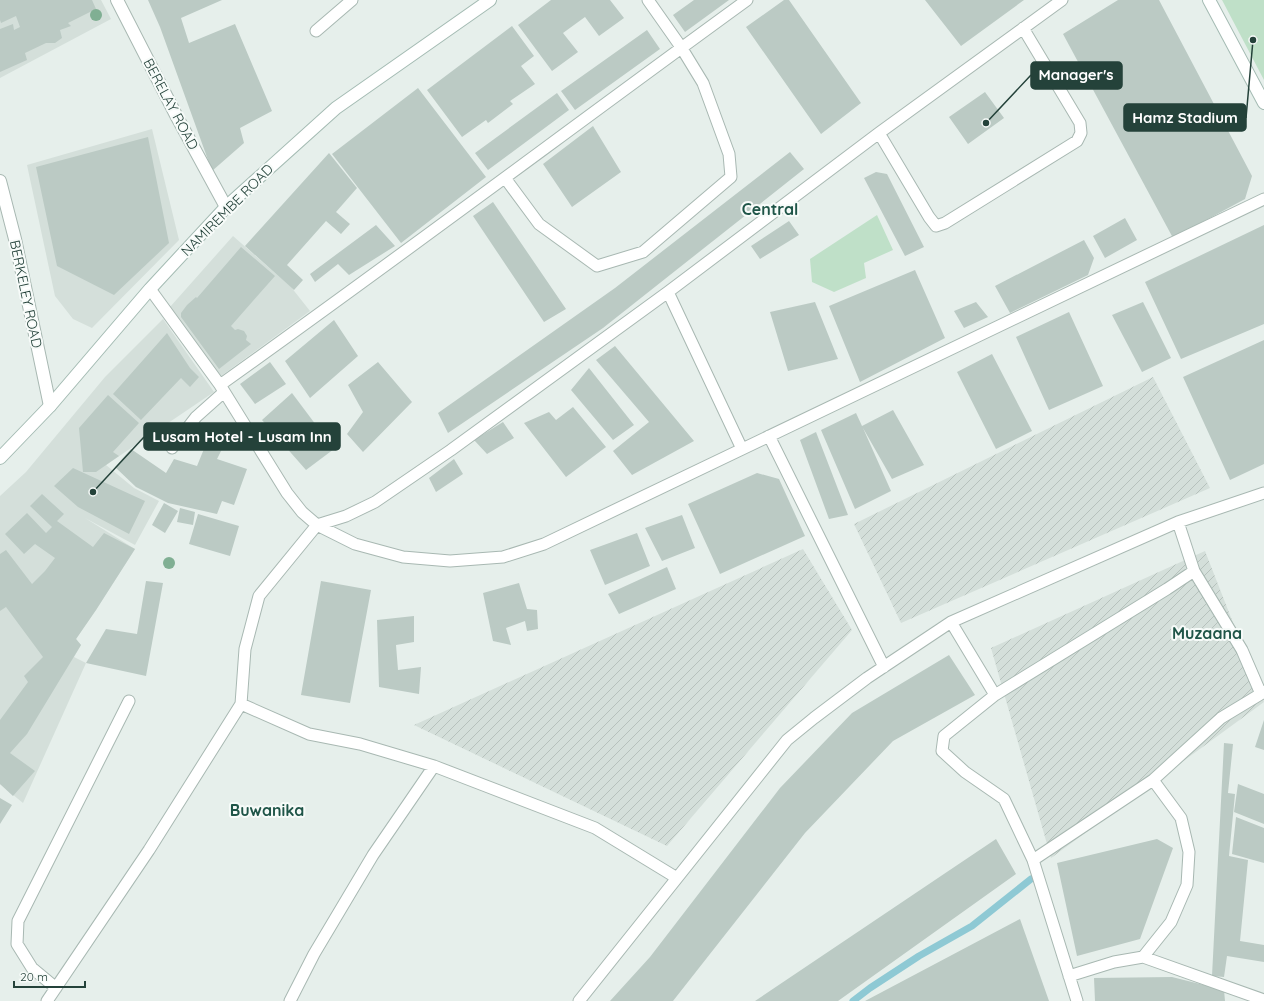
<svg xmlns="http://www.w3.org/2000/svg" width="1264" height="1001" viewBox="0 0 1264 1001" font-family="Quicksand,sans-serif">
  <defs>
    <pattern id="industrial-furrows" width="10" height="10" patternUnits="userSpaceOnUse"><rect width="10" height="10" fill="#d4dfda"/><path d="M-1 1l2-2M0 10L10 0M9 11l2-2" fill="none" stroke="#b6c1bc"/></pattern>
  </defs>
  <rect width="100%" height="100%" fill="#e6efeb"/>
  <!-- built -->
  <path fill="#d4dfda" d="M0,0H101L111,19L0,78Z
    M152,129L179,240L92,328L73,319L55,296L27,165Z
    M233,236L291,287L310,311L221,376L170,307Z
    M163,319L214,392L106,465L134,488L159,501L135,545L85,518L135,549L96,610L76,639L81,645L74,657L86,663L23,803L0,784V496L26,472L105,377Z"/>
  <!-- industrial -->
  <path fill="url(#industrial-furrows)" d="M1153,377L1210,488L901,623L854,524Z
    M803,549L852,630L667,846L414,725Z
    M1205,551L1264,702L1051,858L991,648Z"/>
  <!-- green -->
  <path fill="#bfe0c8" d="M1222,0H1264V80Z
    M877,215L893,250L864,263L866,278L834,292L812,282L810,259Z"/>
  <g fill="none" stroke-linecap="round" stroke-linejoin="round">
    <!-- stream -->
    <path stroke="#8ec9d4" stroke-width="7" d="M853,1001L870,988L919,956L972,926L1031,879"/>
  </g>
  <!-- building -->
  <path fill="#bbcac4" d="M0,0H92L96,9L68,23L71,26L60,30L62,38L55,43H46L25,53L27,60L0,72V29L13,24L14,30L20,27L16,16L1,23L0,20Z
    M148,0H222L181,18L189,43L235,24L272,111L240,128L244,143L212,171L160,27Z
    M551,0H610L624,18L599,36L585,17L563,33L578,52L552,71L518,25Z
    M694,0H729L685,32L673,15Z
    M784,0H789L861,103L821,134L746,27Z
    M925,0H1024L961,46Z
    M1118,0H1159L1252,176L1245,199L1173,238L1063,34Z
    M512,26L534,56L521,66L535,84L510,101L513,104L488,123L486,120L462,137L427,90Z
    M647,30L660,49L575,110L561,91Z
    M418,88L486,177L401,243L332,154Z
    M985,92L1004,118L968,144L949,117Z
    M557,93L569,110L488,170L475,153Z
    M593,126L621,172L572,207L543,164Z
    M148,137L169,243L114,295L57,266L36,167Z
    M790,152L804,169L603,328L448,433L438,413L615,288Z
    M329,153L357,188L336,212L350,224L341,234L326,221L287,265L303,280L294,290L245,246Z
    M876,172L887,174L924,247L905,256L864,178Z
    M493,202L566,309L544,322L473,216Z
    M1125,218L1137,240L1105,258L1093,236Z
    M789,221L799,235L760,259L751,246Z
    M376,225L395,246L349,275L338,264L315,282L310,274Z
    M1264,225V324L1181,359L1145,282Z
    M1084,240L1094,258L1088,275L1010,313L995,286Z
    M241,247L275,276L231,326L235,330L238,329L244,331L247,336L246,340L251,344L219,369L181,317V313L187,305L196,297L197,298Z
    M915,270L945,338L860,382L829,306Z
    M815,302L838,359L788,371L770,312Z
    M976,302L988,317L964,328L954,311Z
    M1143,302L1171,358L1142,372L1112,315Z
    M1069,312L1103,386L1049,410L1016,337Z
    M334,320L358,356L310,398L285,361Z
    M167,333L190,368L199,377L190,387L181,378L141,420L113,394Z
    M1264,340V464L1230,480L1183,377Z
    M615,346L694,441L632,475L613,451L649,422L596,360Z
    M992,354L1032,431L996,449L957,372Z
    M270,362L286,384L255,404L240,384Z
    M378,362L412,402L363,452L347,434L363,412L348,385Z
    M589,368L634,425L613,440L571,390Z
    M292,393L334,449L306,470L262,420Z
    M108,395L139,423L113,452L119,456L96,472H83L79,428Z
    M573,407L606,447L566,477L524,423L549,412L556,420Z
    M893,410L924,465L892,479L863,428L891,491L855,509L821,430L856,413L862,426Z
    M503,422L514,438L487,454L474,440Z
    M816,432L848,515L829,519L800,440Z
    M206,444L222,449L217,459L247,469L234,505L222,501L217,514L168,503L136,487L115,467L131,449L166,473L174,459L197,466Z
    M454,459L463,474L436,492L429,478Z
    M73,468L145,501L129,534L78,507L54,486Z
    M757,473L779,479L805,536L720,574L688,504Z
    M42,494L64,514L57,521L93,547L104,533L135,549L96,610L76,639L81,645L27,734L10,753L35,771L13,796L0,784V720L28,682L24,676L43,657L6,607L0,611V554L6,550L32,584L45,571L55,558L35,544L24,554L5,534L27,513L46,533L52,527L30,506Z
    M164,503L178,511L165,533L152,525Z
    M180,508L195,512L193,525L177,522Z
    M198,514L239,526L230,556L189,544Z
    M682,515L695,548L662,561L645,528Z
    M637,533L650,566L605,585L590,550Z
    M667,567L676,589L619,614L608,594Z
    M146,581L163,583L146,676L86,663L106,629L137,634Z
    M321,581L371,590L350,703L301,695Z
    M519,583L527,609L537,610L538,629L527,631L525,621L506,628L511,645L493,641L483,593Z
    M414,616V642L396,645L398,670L421,667L419,694L379,687L377,620Z
    M949,655L975,695L893,741L805,833L673,1001H610L650,957L780,788L852,713Z
    M1264,720V750L1255,747Z
    M1224,743L1233,744L1228,793L1235,794L1229,856L1248,860L1240,941L1264,945V962L1227,956L1224,977L1212,976Z
    M1238,784L1264,794V824L1234,812Z
    M0,798L12,805L0,824Z
    M1236,817L1264,828V863L1232,854Z
    M996,839L1016,874L838,1001H755Z
    M1157,839L1173,848L1140,939L1077,956L1057,863Z
    M1020,919L1049,1001H865Z
    M1172,977L1224,990L1225,1001H1095L1094,978Z"/>
  <g fill="none" stroke-linecap="round" stroke-linejoin="round">
    <defs>
      <path id="lane" d="M316,31L352,0
        M879,133L929,217L936,226L945,223L1077,141L1081,133L1080,123L1023,28
        M505,178L539,224L597,266L643,252L731,177L729,154L703,83L681,47L648,0
        M150,289L220,385L287,493L302,512L317,525L355,544L403,557L450,561L503,557L544,544L1264,199
        M668,292L742,449
        M220,385C397,259 571,128 747,0
        M769,436L884,667
        M172,448L196,417L224,392
        M1194,571L1242,650L1261,694
        M951,622L995,695L944,736L942,751L965,772L1004,799L1033,860
        M995,695L1167,589L1194,571L1178,522
        M241,704L309,734L360,744L434,766L595,828L677,878
        M1153,780L1221,718L1264,692
        M1143,957L1264,1000
        M1069,976L1114,962L1143,957L1171,922L1187,885L1189,852L1181,818L1153,780L1033,860L1077,1001
        M56,988L32,968L17,944L18,921L129,701
        M47,1001L149,850L241,704L245,649L259,596L317,525L346,516L375,502L451,450L668,292L879,133L1062,0
        M290,1001L314,954L373,855L434,766
        M579,1001L787,740L814,718L867,678L951,622L1178,522L1264,493"/>
      <path id="street" d="M117,0L177,117L226,207
        M0,181L15,239L50,406"/>
      <path id="secondary" d="M1209,0L1264,103
        M0,458L50,406L150,289L226,207L336,108L490,0"/>
    </defs>
    <!-- lane casing -->
    <use href="#lane" stroke="#a8b8b2" stroke-width="13"/>
    <!-- street casing -->
    <use href="#street" stroke="#a8b8b2" stroke-width="14"/>
    <!-- secondary casing -->
    <use href="#secondary" stroke="#a4bbb3" stroke-width="14"/>
    <!-- lane -->
    <use href="#lane" stroke="#fff" stroke-width="11"/>
    <!-- street -->
    <use href="#street" stroke="#fff" stroke-width="12"/>
    <!-- secondary -->
    <use href="#secondary" stroke="#fff" stroke-width="12"/>
  </g>
  <!-- trees -->
  <g fill="#80af93">
    <circle cx="96" cy="15" r="6"/>
    <circle cx="169" cy="563" r="6"/>
  </g>
  <g text-anchor="middle" dominant-baseline="central" stroke-width="4" stroke-linejoin="round" paint-order="stroke">
    <!-- street labels -->
    <g font-size="14" fill="#24423a" stroke="#f7fbf9">
      <text transform="translate(171 104) rotate(62)">BERELAY ROAD</text>
      <text transform="translate(227 210) rotate(-45)">NAMIREMBE ROAD</text>
      <text transform="translate(26 294) rotate(78)">BERKELEY ROAD</text>
    </g>
    <!-- quarter labels -->
    <g font-size="16" font-weight="bold" fill="#1f5548" stroke="#f7fbf9">
      <text x="770" y="209">Central</text>
      <text x="1207" y="633">Muzaana</text>
      <text x="267" y="810">Buwanika</text>
    </g>
  </g>
  <!-- callouts -->
  <path fill="none" stroke="#24423a" stroke-width="1.5" d="M986 123L1031 75M1253 40L1246 118M93 492L144 437"/>
  <g fill="#24423a" stroke="#f7fbf9" stroke-width="1.5">
    <circle cx="986" cy="123" r="4"/>
    <circle cx="1253" cy="40" r="4"/>
    <circle cx="93" cy="492" r="4"/>
  </g>
  <g fill="#24423a" stroke="#24423a" stroke-width="1.5">
    <rect x="1031" y="62" width="91" height="27" rx="4"/>
    <rect x="1124" y="104" width="122" height="27" rx="4"/>
    <rect x="144" y="423" width="196" height="27" rx="4"/>
  </g>
  <g font-size="15" text-anchor="middle" font-weight="bold" fill="#fff">
    <text x="1076" y="80">Manager's</text>
    <text x="1185" y="123">Hamz Stadium</text>
    <text x="242" y="442">Lusam Hotel - Lusam Inn</text>
  </g>
  <!-- scale -->
  <path d="M14 981v6h71v-6" fill="none" stroke="#24423a" stroke-width="2"/>
  <text x="20" y="981" font-size="12" fill="#24423a" stroke="#f7fbf9" stroke-width="3" paint-order="stroke">20 m</text>
</svg>
